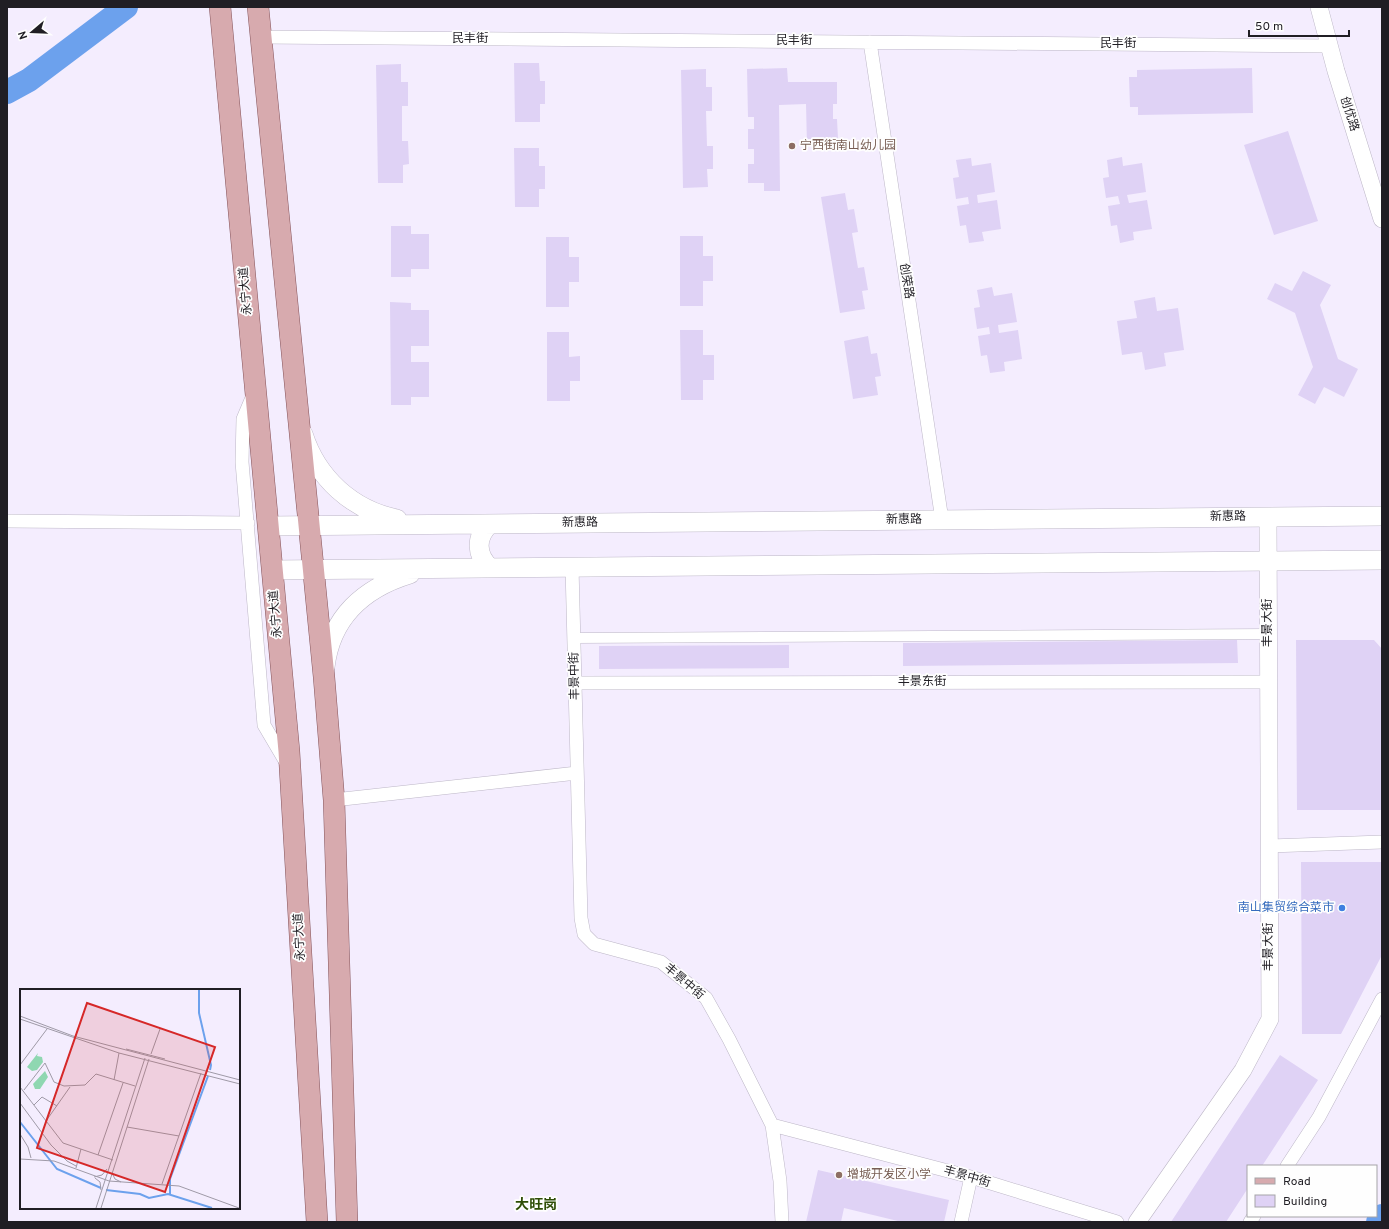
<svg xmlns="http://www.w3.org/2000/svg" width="1389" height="1229" viewBox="0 0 1389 1229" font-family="Overpass,'Noto Sans SC',sans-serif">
  <rect width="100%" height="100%" fill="#f4edfe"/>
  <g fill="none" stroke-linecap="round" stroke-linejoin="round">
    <!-- river -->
    <path stroke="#6ca1ed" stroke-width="24" d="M7,92L29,80L126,7
      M1378,1222L1382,1216"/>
  </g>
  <!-- building -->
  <path fill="#dfd2f5" d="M514,63H539L540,81H545V104H540V122H515Z
    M401,64V82H408V106H402V141H408L409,164L403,165V183H378L376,65Z
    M787,68L788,82H837V104H833V119H837L838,139L824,140V146H807L806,104L779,105L780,191H764V183H748V164H754V149H748V129H754V117H748L747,69Z
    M1252,68L1253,113L1138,115V107H1130L1129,77H1137V70Z
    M706,69V87H712V111H706L707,146H713V169H707L708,187L683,188L681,70Z
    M1288,131L1318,221L1274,235L1244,145Z
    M514,148H539V166H545V189H539V207H515Z
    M1122,157L1123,166L1142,163L1146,192L1127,195L1129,203L1147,200L1152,229L1133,232L1134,240L1120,243L1117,225L1111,226L1108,206L1120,204L1118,196L1106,198L1103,178L1109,177L1107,160Z
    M971,158L972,166L991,163L995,192L977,195L978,203L997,200L1001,229L982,232L984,241L969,243L966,225L960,226L957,206L969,204L968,197L956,199L953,178L959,177L956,160Z
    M845,193L848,210L854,209L858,232L852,233L858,268L864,267L868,290L862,291L865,309L840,313L821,197Z
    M391,226H411V234H429V269H411V277H391Z
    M680,236H703V256H713V281H703V306H680Z
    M546,237H569V257H579V282H569V307H546Z
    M1303,271L1331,285L1320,305L1338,359L1358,369L1344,397L1324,387L1315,404L1298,395L1313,367L1295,313L1267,299L1275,283L1292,291Z
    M992,287L994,296L1012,293L1017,322L998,325L999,333L1018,330L1022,359L1004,362L1005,371L990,373L987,355L981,356L978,336L990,334L989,327L977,329L974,308L980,307L977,290Z
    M1155,297L1157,311L1178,308L1184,350L1164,353L1166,366L1145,370L1142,352L1122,355L1117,321L1137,318L1134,301Z
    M390,302L411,303V310H429V346H411V362H429V397H411V405H391Z
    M680,330H703V355H714V380H703V400H681Z
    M547,332H569V357L580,356V381H570V401H547Z
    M868,336L871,354L877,353L881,376L875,377L878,395L853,399L844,341Z
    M1237,640L1238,663L903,666V643Z
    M1296,640H1374L1382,649V810H1297Z
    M789,645V668L599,669V646Z
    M1301,862H1382V955L1341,1034H1302Z
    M1280,1055L1318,1080L1262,1166H1248V1188L1226,1222H1171Z
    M818,1170L949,1200L944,1222H902L844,1208L841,1222H806Z"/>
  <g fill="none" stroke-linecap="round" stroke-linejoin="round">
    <defs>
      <path id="pedestrian" d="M574,638L1268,634"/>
      <path id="minor" d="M260,37L1329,46
        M870,42L942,520
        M254,393L243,419L242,462L264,725L287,764
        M7,521L248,523
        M572,567L581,918L584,934L594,944L661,962L706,998L729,1039L772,1125L780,1181L782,1222
        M575,683L1268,682
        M334,800L577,773
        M1269,846L1382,842
        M772,1125L971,1177L1117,1222
        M1287,1166L1319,1117L1382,999
        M961,1222L971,1177
        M1250,1222L1254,1216"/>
      <path id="tertiary" d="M1319,7L1336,71L1382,219
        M1137,1222L1243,1070L1270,1019L1268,517"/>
      <path id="secondary" d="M303,434C317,478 352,510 397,519
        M490,524C475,537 476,555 490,568
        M268,526L1382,516
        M272,570L1382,560
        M325,667C331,617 364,588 410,574"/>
      <path id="primary" d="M220,7L289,751L317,1222
        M258,7L324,677L334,800L347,1222"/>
    </defs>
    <!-- pedestrian casing -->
    <use href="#pedestrian" stroke="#bdb7c7" stroke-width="11"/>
    <!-- minor casing -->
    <use href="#minor" stroke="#bdb7c7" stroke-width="14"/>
    <!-- tertiary casing -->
    <use href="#tertiary" stroke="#bdb7c7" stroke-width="18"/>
    <!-- secondary casing -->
    <use href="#secondary" stroke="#bdb7c7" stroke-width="20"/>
    <!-- primary casing -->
    <use href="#primary" stroke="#85545b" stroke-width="22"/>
    <!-- pedestrian -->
    <use href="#pedestrian" stroke="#fff" stroke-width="10"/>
    <!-- minor -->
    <use href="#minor" stroke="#fff" stroke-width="13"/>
    <!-- tertiary -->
    <use href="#tertiary" stroke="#fff" stroke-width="17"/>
    <!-- secondary -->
    <use href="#secondary" stroke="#fff" stroke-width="19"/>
    <!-- primary -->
    <use href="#primary" stroke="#d7aaae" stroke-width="21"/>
  </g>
  <!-- markers -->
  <g fill="#8d6e63" stroke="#fefefe" stroke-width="1.5">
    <circle cx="792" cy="146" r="4"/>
    <circle cx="839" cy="1175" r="4"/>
  </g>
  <circle fill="#3f7fe0" stroke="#fefefe" stroke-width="1.5" cx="1342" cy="908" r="4"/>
  <g text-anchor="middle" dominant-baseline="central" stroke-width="3.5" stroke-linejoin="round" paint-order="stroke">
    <!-- street labels -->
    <g font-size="12" fill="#201e24" stroke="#fefefe">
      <text x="470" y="39">民丰街</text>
      <text x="794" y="41">民丰街</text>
      <text x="1118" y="44">民丰街</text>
      <text transform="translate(1349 114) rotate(73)">创优路</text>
      <text transform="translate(906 281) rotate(81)">创荣路</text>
      <text transform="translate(246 291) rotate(-95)">永宁大道</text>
      <text transform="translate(1228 517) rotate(-1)">新惠路</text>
      <text transform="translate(904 520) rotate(-1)">新惠路</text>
      <text transform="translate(580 523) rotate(-1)">新惠路</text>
      <text transform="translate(276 614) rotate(-95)">永宁大道</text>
      <text transform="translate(1268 623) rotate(-90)">丰景大街</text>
      <text transform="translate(575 676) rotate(-91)">丰景中街</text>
      <text x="922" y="682">丰景东街</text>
      <text transform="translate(300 937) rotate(-93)">永宁大道</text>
      <text transform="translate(1269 947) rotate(-90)">丰景大街</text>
      <text transform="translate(684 982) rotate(40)">丰景中街</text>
      <text transform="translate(967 1177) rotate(16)">丰景中街</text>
    </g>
    <!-- education labels -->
    <g font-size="12" fill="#785e54" stroke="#fefefe" text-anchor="start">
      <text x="800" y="146">宁西街南山幼儿园</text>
      <text x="847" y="1175">增城开发区小学</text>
    </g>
    <!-- shop labels -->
    <g font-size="12" fill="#366cbe" stroke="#fefefe" text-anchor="end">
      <text x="1334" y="908">南山集贸综合菜市</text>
    </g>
    <!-- quarter labels -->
    <g font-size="14" font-weight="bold" fill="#2e4d06" stroke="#fefefe">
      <text x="536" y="1205">大旺岗</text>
    </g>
  </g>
  <!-- overview -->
  <g transform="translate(20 989)">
    <rect width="220" height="220" fill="#f4edfe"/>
    <path d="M18,64L17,67L22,68L23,73L17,81L12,82L7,78ZM25,82L28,88L20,100H15L13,95Z" fill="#8fd7b1"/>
    <path fill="none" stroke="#6ca1ed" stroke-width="2" d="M179,1V24L191,76L190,81M0,133L37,180L81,199M86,201L120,205L129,209L148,205L192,219M150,206V190L188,87"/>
    <path fill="none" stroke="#9f9aa7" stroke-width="1" d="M0,27L53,47L220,91M0,30L99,64L220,95M106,60L145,70M131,65L140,40M0,76L27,40M94,91L99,64M0,98L43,154L93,171M4,101L25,74L34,93L44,97L65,96L76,85L115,97M0,114L31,156L47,172L56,177M14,116L22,108L37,117M26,132L50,98M107,138L159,147M0,145L8,158L11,169M78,166L103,94M0,170L34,172L89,192L159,197L219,219M56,179L61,160M92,184L95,190L101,193M74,188L82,186L87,180M75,189L80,193L81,201M142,195L181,84M76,219L125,69M81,219L129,70"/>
    <path fill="#d62828" fill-opacity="0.15" stroke="#d62828" stroke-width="2" d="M67,14L195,58L145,203L17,159Z"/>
    <rect width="220" height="220" fill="none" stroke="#201e24" stroke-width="2"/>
  </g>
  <!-- border -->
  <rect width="1389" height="1229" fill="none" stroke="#201e24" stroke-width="16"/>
  <!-- legend -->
  <rect x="1247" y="1165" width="130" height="52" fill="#fefefe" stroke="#a5a4a7"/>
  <rect x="1255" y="1178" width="20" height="6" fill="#d7aaae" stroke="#a5a4a7"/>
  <text x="1283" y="1185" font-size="12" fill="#201e24">Road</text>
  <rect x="1255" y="1195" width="20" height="12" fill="#dfd2f5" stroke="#a5a4a7"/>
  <text x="1283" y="1205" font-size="12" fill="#201e24">Building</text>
  <!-- north arrow -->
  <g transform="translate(32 32) rotate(251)" stroke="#fefefe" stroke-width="3" paint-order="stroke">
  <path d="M0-3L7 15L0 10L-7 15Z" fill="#201e24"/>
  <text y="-6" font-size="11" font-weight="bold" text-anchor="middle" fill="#201e24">N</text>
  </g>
  <!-- scale -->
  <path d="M1249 30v6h100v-6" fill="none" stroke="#201e24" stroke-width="2"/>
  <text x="1255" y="30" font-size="12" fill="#201e24" stroke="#fefefe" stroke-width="3" paint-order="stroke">50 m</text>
</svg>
